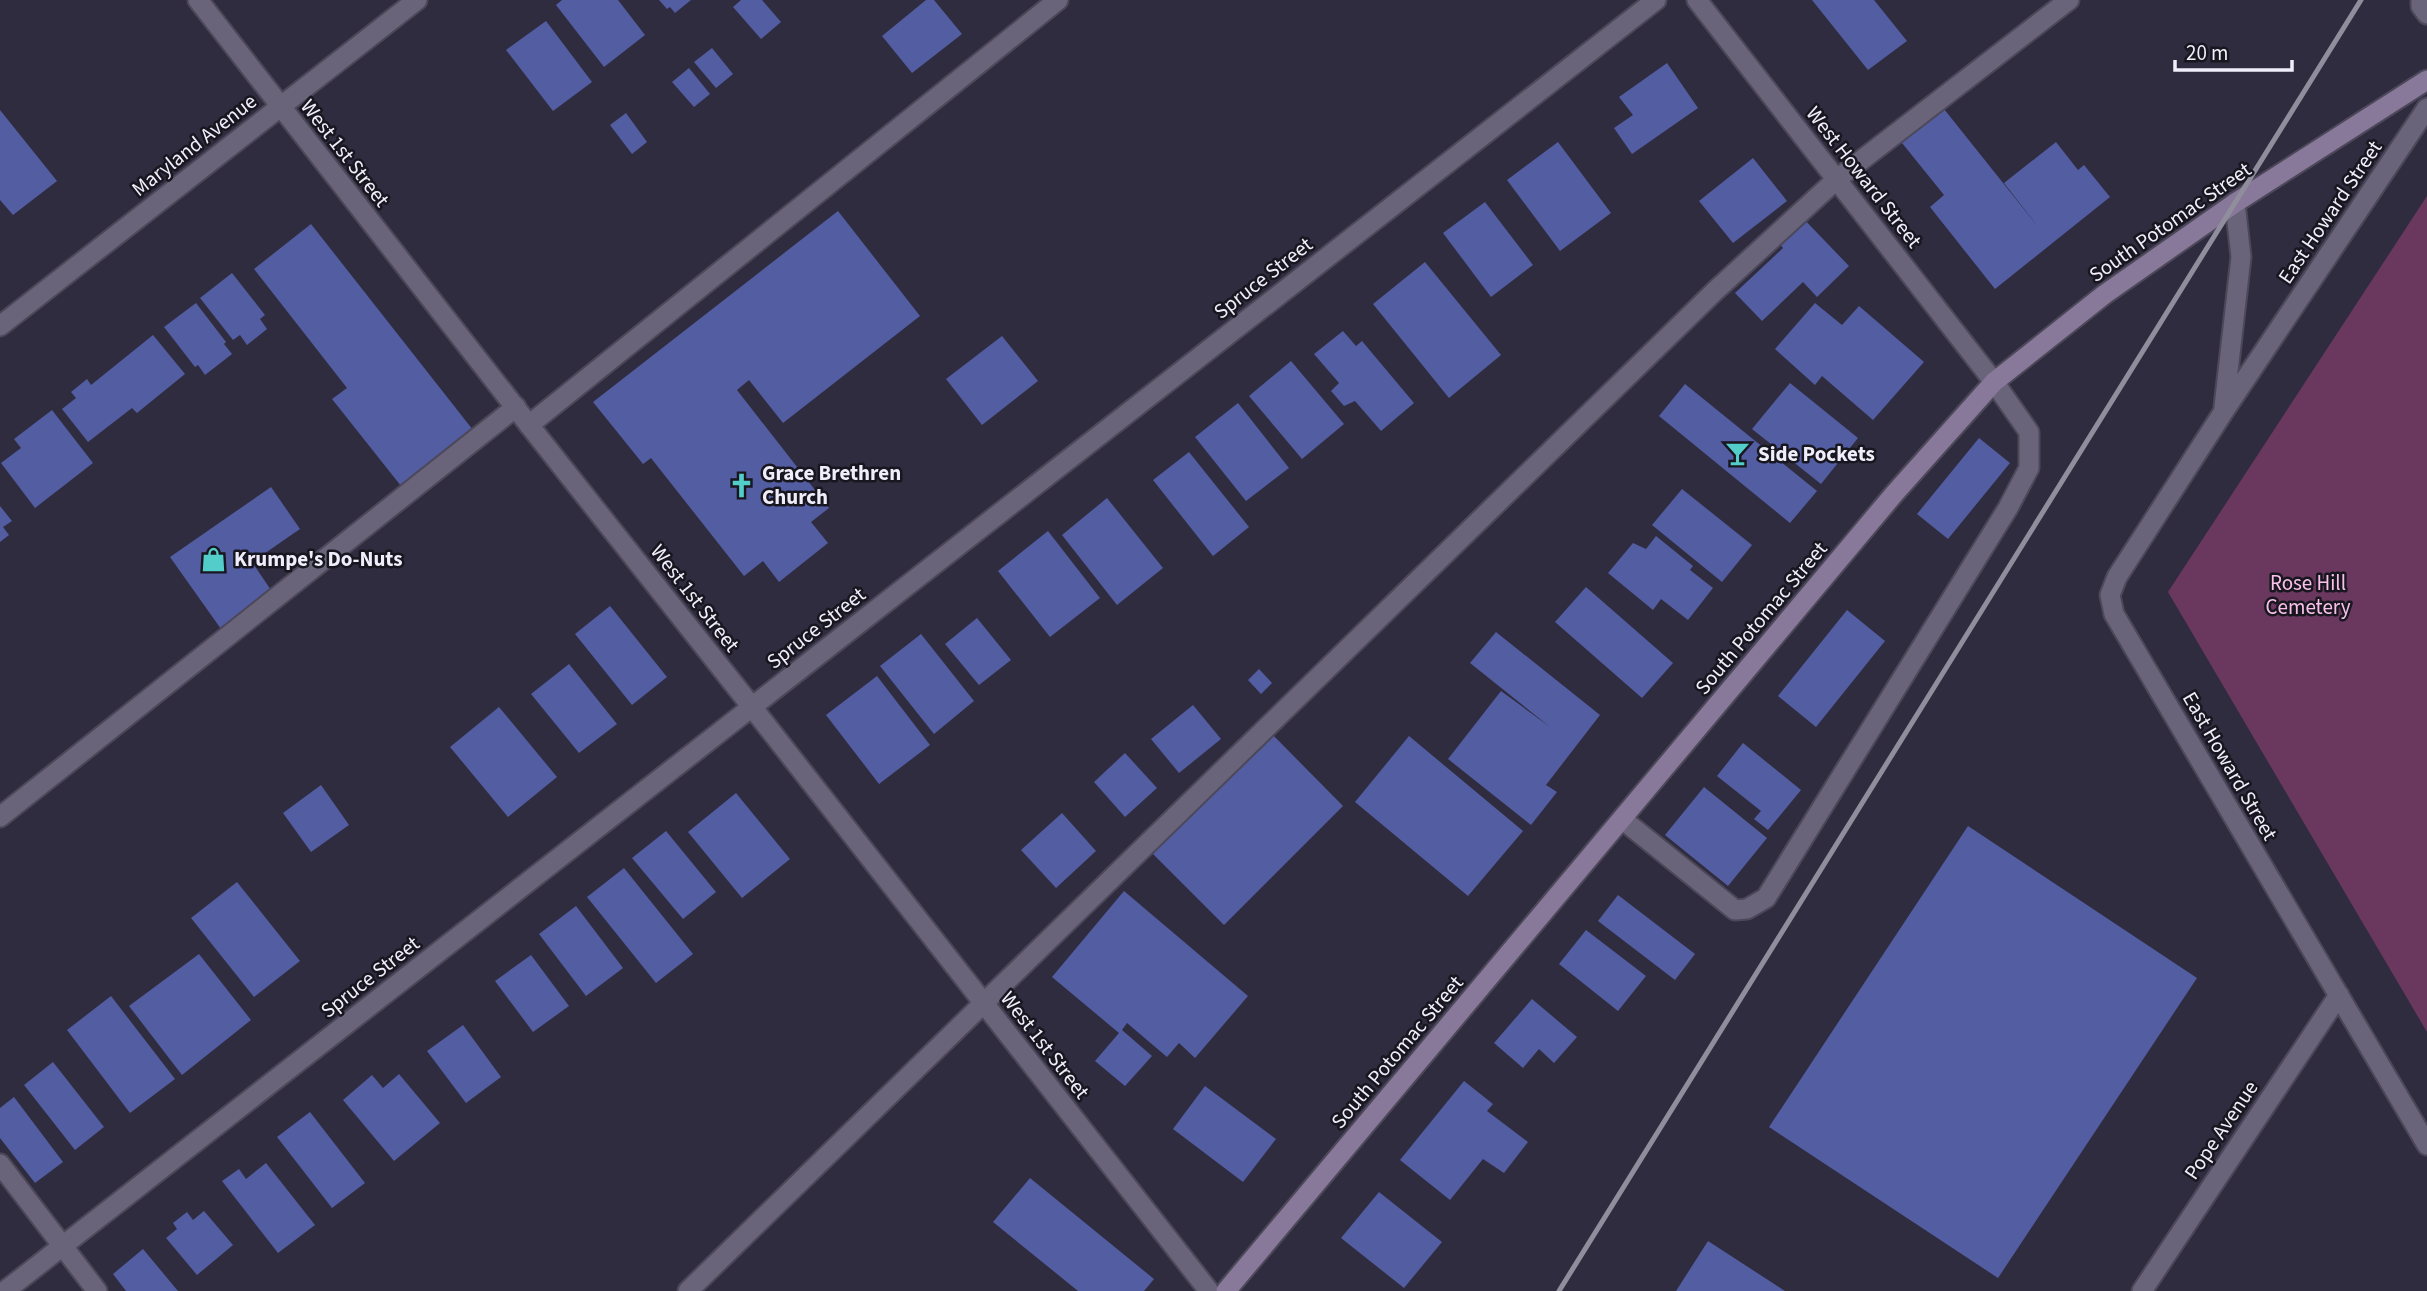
<svg xmlns="http://www.w3.org/2000/svg" width="2427" height="1291" viewBox="0 0 2427 1291" font-family="'Source Sans 3',sans-serif">
  <rect width="100%" height="100%" fill="#302c3f"/>
  <!-- green -->
  <path fill="#6a385f" d="M2427,196V1032L2168,592Z"/>
  <!-- building -->
  <path fill="#525da2" d="M562,0H618L645,35L604,67L556,5Z
    M659,0H691L675,13L670,7L667,9Z
    M741,0H762L781,22L761,39L733,7Z
    M926,0H934L962,34L912,73L882,36Z
    M1812,0H1874L1907,41L1868,70Z
    M546,21L592,82L553,111L506,50Z
    M712,48L733,74L716,88L694,62Z
    M1667,63L1698,108L1632,154L1614,128L1633,115L1619,97Z
    M689,68L710,94L694,107L672,82Z
    M1940,104L2039,228L2004,183L2056,142L2078,170L2084,165L2110,197L1995,289L1930,207L1944,195L1898,138Z
    M0,110L57,181L13,215L0,200Z
    M626,113L647,142L632,154L610,125Z
    M1558,142L1611,213L1560,251L1507,180Z
    M1753,158L1787,201L1733,243L1699,201Z
    M1485,202L1533,265L1491,297L1443,233Z
    M838,211L920,316L783,423L749,380L737,390L829,508L811,522L828,543L779,582L763,561L744,576L651,458L643,464L593,402Z
    M1799,214L1849,266L1817,297L1803,282L1762,321L1735,293L1783,248L1774,237Z
    M311,224L473,430L401,486L332,399L347,388L254,269Z
    M1425,262L1501,355L1449,398L1373,304Z
    M232,273L265,315L260,319L267,329L247,345L240,335L233,340L200,298Z
    M196,303L226,342L224,344L232,354L205,375L198,365L195,367L164,327Z
    M1815,303L1842,325L1859,306L1924,362L1873,420L1822,376L1815,385L1775,349Z
    M1343,331L1356,346L1362,341L1414,403L1381,431L1355,401L1344,406L1331,391L1339,383L1314,354Z
    M153,335L185,374L137,413L132,408L88,442L62,409L76,398L71,392L87,379L91,385Z
    M1002,336L1038,381L982,425L946,379Z
    M1291,361L1344,424L1302,459L1249,396Z
    M1790,383L1858,438L1821,484L1752,429Z
    M1685,384L1817,491L1790,523L1659,416Z
    M1238,403L1289,468L1246,501L1195,437Z
    M52,410L93,463L35,508L1,463L21,448L14,439Z
    M1979,438L2010,463L1948,539L1917,514Z
    M1189,452L1249,527L1213,556L1153,480Z
    M271,487L300,529L252,562L273,593L221,629L170,557Z
    M1682,489L1752,545L1722,582L1652,525Z
    M1107,498L1163,568L1117,605L1062,535Z
    M0,506L12,521L3,527L9,535L0,542Z
    M1048,531L1100,598L1050,637L998,571Z
    M1656,536L1693,566L1690,570L1713,588L1688,620L1661,599L1653,610L1608,573L1633,543L1646,549Z
    M1586,587L1673,663L1642,698L1555,622Z
    M610,606L667,677L632,705L575,634Z
    M1847,610L1885,641L1816,727L1778,696Z
    M977,618L1011,660L979,685L945,644Z
    M1496,632L1600,715L1546,785L1557,792L1531,825L1448,759L1501,691L1550,727L1470,663Z
    M921,634L974,701L934,734L880,666Z
    M569,664L617,724L579,753L531,694Z
    M1259,669L1272,683L1261,694L1248,680Z
    M877,676L930,745L879,784L826,715Z
    M1193,705L1221,739L1179,773L1151,739Z
    M499,707L557,777L508,817L450,747Z
    M1269,731L1343,806L1224,925L1149,850Z
    M1409,736L1523,831L1468,896L1355,802Z
    M1743,743L1801,790L1768,830L1754,819L1761,811L1717,776Z
    M1125,753L1157,788L1125,817L1094,782Z
    M321,785L349,825L311,852L283,813Z
    M1704,787L1767,838L1728,886L1665,835Z
    M736,793L790,859L742,898L688,832Z
    M1062,813L1096,851L1056,888L1021,850Z
    M1968,826L2197,978L1998,1278L1769,1127Z
    M666,831L716,892L683,919L632,858Z
    M624,868L693,954L656,983L587,897Z
    M237,882L300,961L254,997L191,918Z
    M1124,891L1248,996L1195,1058L1179,1043L1167,1057L1127,1023L1122,1030L1152,1056L1125,1086L1095,1061L1119,1033L1052,977Z
    M1618,895L1695,954L1675,980L1598,921Z
    M576,906L623,968L586,996L539,934Z
    M1586,930L1646,976L1618,1011L1559,964Z
    M199,954L251,1020L182,1075L129,1006Z
    M531,955L569,1006L533,1032L495,981Z
    M111,996L175,1079L130,1113L67,1030Z
    M1532,999L1577,1037L1554,1063L1539,1049L1523,1068L1494,1043Z
    M463,1025L501,1077L466,1103L427,1051Z
    M53,1062L104,1127L75,1150L24,1085Z
    M399,1074L440,1123L394,1161L343,1100L372,1075L383,1088Z
    M1464,1081L1493,1104L1487,1111L1528,1142L1504,1173L1483,1159L1450,1200L1400,1160Z
    M1205,1086L1276,1139L1243,1182L1173,1129Z
    M14,1097L63,1162L35,1183L0,1138V1108Z
    M310,1112L365,1183L332,1208L277,1137Z
    M266,1163L315,1225L278,1253L222,1181L239,1169L246,1179Z
    M1030,1178L1154,1279L1144,1291H1078L993,1222Z
    M1379,1192L1442,1242L1404,1288L1341,1238Z
    M204,1211L233,1245L197,1275L166,1238L177,1229L173,1223L187,1212L193,1220Z
    M1708,1241L1785,1291H1676Z
    M143,1249L178,1291H126L113,1274Z"/>
  <g fill="none" stroke-linecap="round" stroke-linejoin="round">
    <defs>
      <path id="service" d="M2421,0V6L2427,14
        M529,425L1058,0
        M0,817L516,407
        M1622,819L1735,910L1747,909L1766,898L2008,508L2029,468V432L1994,382
        M0,1164L97,1291
        M688,1291L1715,291L1837,179L2069,0"/>
      <path id="minor" d="M198,0L529,425L752,707L1209,1291
        M1697,0L1994,382
        M2427,108L2224,411L2117,577L2110,595L2114,614L2427,1145
        M2224,407L2241,257L2235,203
        M5,1291L1656,0
        M2142,1291L2339,995"/>
      <path id="tertiary" d="M0,326L417,0"/>
      <path id="secondary" d="M1226,1291L1894,494L1994,382L2105,294L2235,203L2427,80"/>
    </defs>
    <!-- service casing -->
    <use href="#service" stroke="#4c4859" stroke-width="23"/>
    <!-- minor casing -->
    <use href="#minor" stroke="#4c4859" stroke-width="23"/>
    <!-- tertiary casing -->
    <use href="#tertiary" stroke="#4c4859" stroke-width="23"/>
    <!-- secondary casing -->
    <use href="#secondary" stroke="#4c4859" stroke-width="23"/>
    <!-- service -->
    <use href="#service" stroke="#69647a" stroke-width="19"/>
    <!-- minor -->
    <use href="#minor" stroke="#69647a" stroke-width="19"/>
    <!-- tertiary -->
    <use href="#tertiary" stroke="#69647a" stroke-width="19"/>
    <!-- secondary -->
    <use href="#secondary" stroke="#887899" stroke-width="19"/>
    <!-- rail -->
    <path stroke="#908d9d" stroke-width="5" d="M1559,1291L2361,0"/>
  </g>
  <!-- icons -->
  <defs>
    <symbol id="bar-bare" viewBox="-9 -9 18 18"><path d="M-6-5H6L.8 .8V4.5H3.5V6h-7V4.5H-.8V.8Z" fill="#53cdca" stroke="#18161f" stroke-width="2.5" paint-order="stroke"/></symbol>
    <symbol id="church-bare" viewBox="-9 -9 18 18"><path d="M-1.2-6h2.4v3.5h3.3v2.4h-3.3V6h-2.4V-.1h-3.3v-2.4h3.3Z" fill="#53cdca" stroke="#18161f" stroke-width="2.5" paint-order="stroke"/></symbol>
    <symbol id="shop-bare" viewBox="-9 -9 18 18"><path d="M-5-2.5h2.3a2.7 3.5 0 0 1 5.4 0H5L5.5 6h-11ZM-1.5-2.5h3a1.5 2.3 0 0 0-3 0Z" fill="#53cdca" stroke="#18161f" stroke-width="2.5" paint-order="stroke"/></symbol>
  </defs>
  <g fill-rule="evenodd">
    <use href="#bar-bare" x="1720" y="436" width="35" height="35"/>
    <use href="#church-bare" x="724" y="468" width="35" height="35"/>
    <use href="#shop-bare" x="196" y="542" width="35" height="35"/>
  </g>
  <g text-anchor="middle" dominant-baseline="central" stroke-width="5" stroke-linejoin="round" paint-order="stroke">
    <!-- street labels -->
    <g font-size="21" fill="#f1eefc" stroke="#18161f">
      <text transform="translate(194 145) rotate(-38)">Maryland Avenue</text>
      <text transform="translate(345 153) rotate(52)">West 1st Street</text>
      <text transform="translate(1864 177) rotate(52)">West Howard Street</text>
      <text transform="translate(2330 212) rotate(-56)">East Howard Street</text>
      <text transform="translate(2170 222) rotate(-35)">South Potomac Street</text>
      <text transform="translate(1263 278) rotate(-38)">Spruce Street</text>
      <text transform="translate(695 598) rotate(52)">West 1st Street</text>
      <text transform="translate(1761 618) rotate(-50)">South Potomac Street</text>
      <text transform="translate(816 628) rotate(-38)">Spruce Street</text>
      <text transform="translate(2230 766) rotate(60)">East Howard Street</text>
      <text transform="translate(370 977) rotate(-38)">Spruce Street</text>
      <text transform="translate(1045 1045) rotate(52)">West 1st Street</text>
      <text transform="translate(1397 1052) rotate(-50)">South Potomac Street</text>
      <text transform="translate(2221 1130) rotate(-56)">Pope Avenue</text>
    </g>
    <!-- poi labels -->
    <g font-size="21" font-weight="bold" fill="#f1eefc" stroke="#18161f" text-anchor="start">
      <text x="1758" y="454">Side Pockets</text>
      <text x="762" y="473">Grace Brethren<tspan x="762" dy="24">Church</tspan></text>
      <text x="234" y="559">Krumpe's Do-Nuts</text>
    </g>
    <!-- park labels -->
    <g font-size="21" fill="#f9c0ea" stroke="#18161f">
      <text x="2308" y="583">Rose Hill<tspan x="2308" dy="24">Cemetery</tspan></text>
    </g>
  </g>
  <!-- scale -->
  <path d="M2175 60v10h117v-10" fill="none" stroke="#f1eefc" stroke-width="3.5"/>
  <text x="2186" y="60" font-size="21" fill="#f1eefc" stroke="#18161f" stroke-width="5" paint-order="stroke">20 m</text>
</svg>
